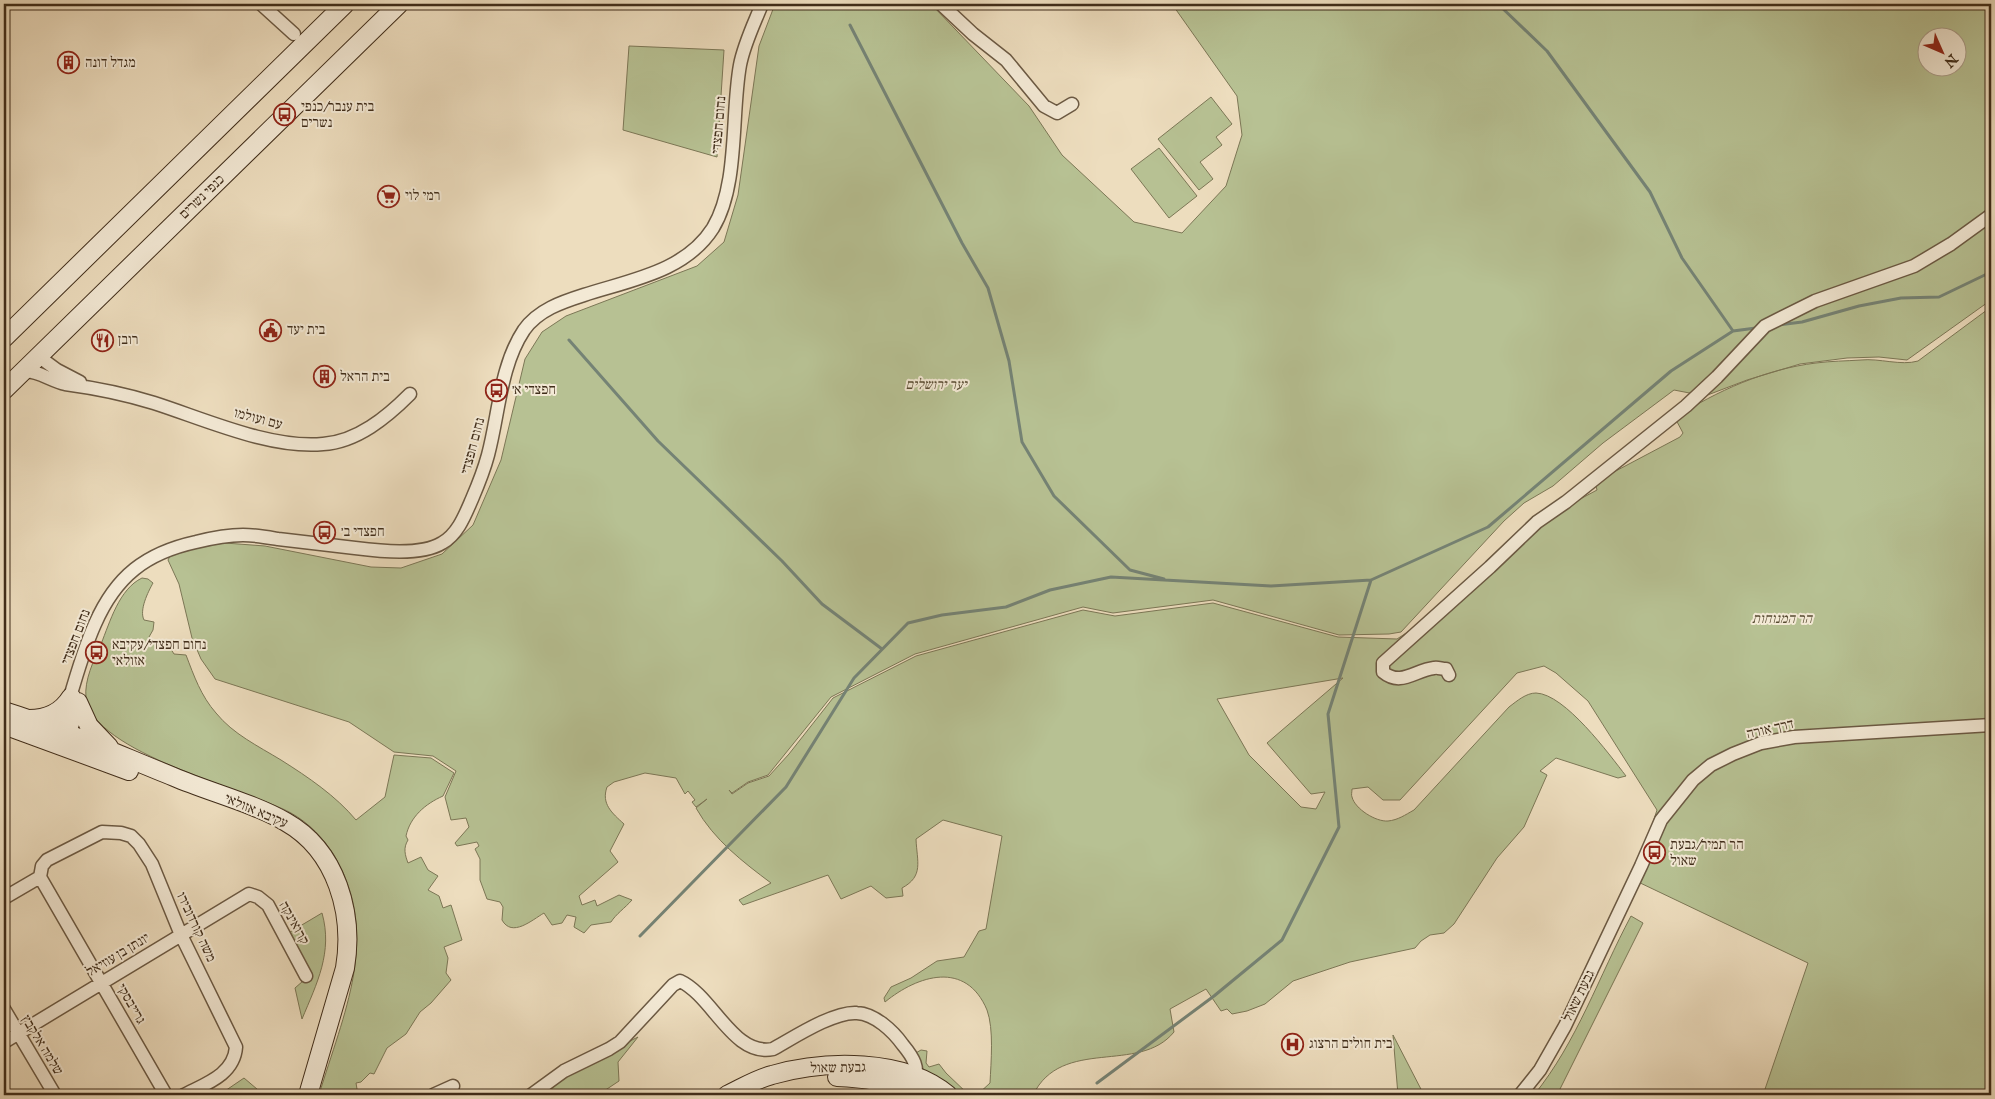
<svg xmlns="http://www.w3.org/2000/svg" width="1995" height="1099" viewBox="0 0 1995 1099" font-family="'IM FELL English','Frank Ruhl Libre',serif">
  <rect width="100%" height="100%" fill="#edddbe"/>
  <filter id="stains"><feTurbulence type="fractalNoise" baseFrequency=".004" numOctaves="4"/><feColorMatrix values="0 0 0 0 .2 0 0 0 0 .09 0 0 0 0 .02 0 0 0 .5 -.17"/></filter>
  <radialGradient id="worn" r=".72"><stop offset=".6" stop-color="#630" stop-opacity="0"/><stop offset="1" stop-color="#630" stop-opacity=".3"/></radialGradient>
  <!-- green -->
  <path fill="#b7c193" stroke="#7c7756" fill-rule="evenodd" d="M775,4H931L1029,106L1062,155L1134,222L1182,233L1226,186L1242,135L1237,96L1172,4H1991V300L1907,360L1879,357L1847,358L1800,364L1747,380L1705,396L1674,390L1603,443L1553,486L1524,503L1504,521L1401,632L1389,634L1339,635L1213,600L1113,613L1083,607L915,654L831,697L768,775L748,782L732,793L729,790L732,794L748,783L769,776L789,754L833,698L916,656L1083,610L1115,616L1213,603L1338,637L1397,639L1452,603L1543,519L1597,490L1595,482L1680,437L1683,433L1675,418C1716,391 1766,369 1816,363C1831,361 1846,361 1861,360C1879,358 1901,366 1918,361L1991,307V1095H1763L1808,963L1634,880L1657,810L1588,701L1556,673L1544,666L1517,673L1400,800H1383L1368,787L1352,789C1352,792 1351,795 1352,797C1355,809 1376,822 1388,821C1398,820 1405,815 1414,810L1509,707C1517,701 1526,693 1536,693C1565,694 1609,754 1626,776L1618,778L1556,758L1540,771L1547,775L1524,827L1497,858L1454,924L1444,933L1430,935L1421,941L1415,948L1350,962L1293,981L1265,1004L1247,1011L1232,1014L1227,1009L1221,1011L1206,989L1170,1009L1174,1032C1139,1075 1062,1036 1033,1095H977L990,1083C991,1062 994,1029 987,1010C966,960 918,975 885,1002L884,998L891,987L911,978L937,961L964,957L979,931L986,929L1002,836L943,820L916,839C917,862 924,876 902,888L903,896L886,898L871,886L841,899L828,875L743,905L739,900L771,883C743,862 714,840 696,808L707,799L696,807L692,802L695,800L688,791L685,794L676,778L645,773L614,782L607,787C601,804 612,813 624,824L610,851L618,862L579,896L582,905L595,900L597,906L619,895L632,900C625,908 616,914 611,922L591,925L584,933L574,927L576,917L567,915L562,923L552,925L544,913C532,920 512,938 502,920L503,907L500,902L487,899L480,880V859L475,849L479,846L477,842L457,846L455,843L469,827L466,818L451,820L445,797L456,771L433,756L394,752L349,722L215,679L201,659L192,638L179,584L168,560L170,556L193,547L225,543L265,546L371,567L401,568L442,554L473,525L501,460L525,359L542,332L566,316L697,266L724,242L738,195L759,46ZM1928,38H1958V68H1928ZM1343,678L1267,743L1311,794L1325,792L1316,809L1301,807L1249,755L1217,699Z
    M629,46L724,50L717,157L623,130Z
    M1211,97L1232,124L1216,137L1222,145L1200,162L1213,179L1199,190L1158,139Z
    M1159,148L1197,196L1169,218L1131,169Z
    M142,578L148,579L153,583C148,592 139,610 144,620L154,622L153,630L149,637L156,646L162,643L169,646L174,654L186,655C194,676 201,696 216,713C233,734 258,746 281,760C308,777 336,796 356,820L385,797L394,755L431,758L454,773L443,796C425,804 410,817 406,836L408,840C403,848 405,855 408,863L421,857L428,870L438,876L428,890L439,896L443,908L451,905L462,940L444,947L448,958L446,973L451,980L431,1003L420,1012L406,1034L387,1048L374,1074L370,1073L361,1082L356,1083L358,1095H319C343,1014 382,936 334,855C323,838 309,823 291,813C247,789 93,753 86,698C84,680 94,660 101,644C110,622 119,589 142,578Z
    M322,913C333,952 317,983 302,1019L295,988L311,974L290,932Z
    M1631,916L1643,923L1557,1095H1534C1577,1042 1599,976 1631,916Z
    M1393,1035L1424,1095H1398Z
    M638,1037L618,1062L619,1081L598,1095H537L576,1068Z
    M921,1050L927,1051L926,1063L929,1067L939,1064L946,1073L969,1095H957L926,1074L914,1054Z
    M244,1078L264,1095H219Z"/>
  <g fill="none" stroke-linecap="round" stroke-linejoin="round">
    <!-- stream -->
    <path stroke="#758375" stroke-width="3" d="M1498,4L1547,51L1650,192L1682,258L1733,331
      M850,25L962,243L988,288L1009,361L1022,442L1054,496L1130,570L1164,579
      M1778,325L1802,322L1859,306L1901,298L1939,297L1991,272
      M569,340L658,441L782,561L822,604L882,649
      M640,936L786,787L854,678L908,623L942,615L1006,607L1050,590L1111,577L1271,586L1371,580L1488,527L1671,371L1733,331L1756,328
      M1097,1083L1214,996L1282,940L1339,827L1328,714L1371,580"/>
    <defs>
      <path id="street" d="M261,4L294,34
        M941,4L973,34L1006,60L1044,106L1057,113L1072,104
        M38,356L57,370L80,382
        M22,372C36,369 51,381 65,384C95,388 125,394 154,403C204,419 270,449 323,444C357,442 387,417 410,394
        M1449,675L1446,669C1442,669 1437,667 1434,668C1415,670 1401,687 1383,672V663L1490,567L1537,522L1566,502L1686,406L1717,377L1765,326L1815,301L1914,266L1951,244L1991,215
        M61,737L60,731C71,696 80,657 95,624C116,576 146,553 196,542C212,538 227,535 243,535C255,535 266,537 278,539C304,542 329,545 355,548C379,551 421,556 442,543C458,534 465,515 472,499C478,485 484,470 488,455C499,414 500,366 524,330C538,310 562,302 584,295C630,280 685,272 713,228C739,185 731,114 740,65C744,44 754,24 762,4
        M64,741C73,729 76,716 78,701
        M40,877L42,866L47,860L102,832L121,833L131,836L139,844L152,864L181,935L236,1047C234,1075 205,1084 184,1095
        M40,877L166,1095
        M4,898L40,877
        M4,1009L55,1095
        M4,1042L249,894L258,897L268,905L306,976
        M433,1095L453,1086
        M531,1095L564,1071L609,1049L620,1042L673,985L680,981C713,996 733,1057 773,1049C793,1038 834,1011 857,1013C875,1014 893,1031 903,1045C913,1057 920,1068 914,1083
        M1520,1095L1540,1070L1565,1026L1641,866L1661,820L1693,780L1711,765L1733,754L1761,743L1794,737L1991,725"/>
      <path id="secondary" d="M4,338L345,4
        M4,390L399,4
        M78,702L89,726L109,747
        M4,711C62,729 117,754 174,777C209,792 253,803 286,822C337,851 354,914 345,968L308,1095
        M29,719C47,719 61,713 71,697
        M4,725L129,771
        M837,1077C865,1078 894,1082 919,1095
        M727,1095C742,1088 756,1079 772,1075C825,1060 904,1058 948,1095"/>
    </defs>
    <!-- street casing -->
    <use href="#street" stroke="#6b5943" stroke-width="15"/>
    <!-- secondary casing -->
    <use href="#secondary" stroke="#402d1a" stroke-width="20"/>
    <!-- street -->
    <use href="#street" stroke="#f3e9d5" stroke-width="12"/>
    <!-- secondary -->
    <use href="#secondary" stroke="#f3e9d5" stroke-width="18"/>
  </g>
  <!-- icons -->
  <defs>
    <symbol id="building-ring" viewBox="-11 -11 22 22"><circle r="9.5" fill="#f3e9d5" stroke="#8f2418" stroke-width="1.5"/><path d="M-4-6H4V6H1V3H-1V6H-4ZM-2.5-4.3h1.7v1.8h-1.7ZM.8-4.3h1.7v1.8H.8ZM-2.5-1h1.7V.8h-1.7ZM.8-1h1.7V.8H.8Z" fill="#8f2418"/></symbol>
    <symbol id="bus-ring" viewBox="-11 -11 22 22"><circle r="9.5" fill="#f3e9d5" stroke="#8f2418" stroke-width="1.5"/><path d="M-5-6H5V4H4V6H2V4H-2V6H-4V4H-5ZM-3.5-4V0h7V-4ZM-3.5 1.2v1.5H-2V1.2ZM2 1.2v1.5H3.5V1.2Z" fill="#8f2418"/></symbol>
    <symbol id="supermarket-ring" viewBox="-11 -11 22 22"><circle r="9.5" fill="#f3e9d5" stroke="#8f2418" stroke-width="1.5"/><path d="M-6-5.5h2.5l.6 2H6L4.5 2H-2.5L-4.4-4H-6ZM-1.5 3.2a1.3 1.3 0 1 0 .1 0ZM3 3.2a1.3 1.3 0 1 0 .1 0Z" fill="#8f2418"/></symbol>
    <symbol id="civic-ring" viewBox="-11 -11 22 22"><circle r="9.5" fill="#f3e9d5" stroke="#8f2418" stroke-width="1.5"/><path d="M-.6-6.5H3V-4.5H.6V-3L4-1V1h2V6H-6V1h2V-1L-.6-3ZM-1.2 2.5V6h2.4V2.5Z" fill="#8f2418"/></symbol>
    <symbol id="restaurant-ring" viewBox="-11 -11 22 22"><circle r="9.5" fill="#f3e9d5" stroke="#8f2418" stroke-width="1.5"/><path d="M-5-6h1v4h1v-4h1v4h1v-4h1v5L-1.5 .5V6h-2V.5L-5-1ZM5-6V6H3V1.5H1.5Q1.5-4 5-6Z" fill="#8f2418"/></symbol>
    <symbol id="hospital-ring" viewBox="-11 -11 22 22"><circle r="9.5" fill="#f3e9d5" stroke="#8f2418" stroke-width="1.5"/><path d="M-5-5h3v3.5h4V-5h3V5h-3V1.5h-4V5h-3Z" fill="#8f2418"/></symbol>
  </defs>
  <g fill-rule="evenodd">
    <use href="#building-ring" x="56" y="50" width="25" height="25"/>
    <use href="#bus-ring" x="272" y="102" width="25" height="25"/>
    <use href="#supermarket-ring" x="376" y="184" width="25" height="25"/>
    <use href="#civic-ring" x="258" y="318" width="25" height="25"/>
    <use href="#restaurant-ring" x="90" y="328" width="25" height="25"/>
    <use href="#building-ring" x="312" y="364" width="25" height="25"/>
    <use href="#bus-ring" x="484" y="378" width="25" height="25"/>
    <use href="#bus-ring" x="312" y="520" width="25" height="25"/>
    <use href="#bus-ring" x="84" y="640" width="25" height="25"/>
    <use href="#bus-ring" x="1642" y="840" width="25" height="25"/>
    <use href="#hospital-ring" x="1280" y="1032" width="25" height="25"/>
  </g>
  <g text-anchor="middle" dominant-baseline="central" stroke-width="4" stroke-linejoin="round" paint-order="stroke">
    <!-- poi labels -->
    <g font-size="14" fill="#402d1a" stroke="#f3e9d5" text-anchor="start">
      <text x="85" y="63">מגדל דונה</text>
      <text x="301" y="107">בית ענבר/כנפי<tspan x="301" dy="16">נשרים</tspan></text>
      <text x="405" y="196">רמי לוי</text>
      <text x="287" y="330">בית יעד</text>
      <text x="118" y="340">רובן</text>
      <text x="340" y="377">בית הראל</text>
      <text x="512" y="390">חפצדי א׳</text>
      <text x="341" y="532">חפצדי ב׳</text>
      <text x="112" y="645">נחום חפצדי/עקיבא<tspan x="112" dy="16">אזולאי</tspan></text>
      <text x="1670" y="845">הר תמיר/גבעת<tspan x="1670" dy="16">שאול</tspan></text>
      <text x="1309" y="1044">בית חולים הרצוג</text>
    </g>
    <!-- street labels -->
    <g font-size="14" fill="#402d1a" stroke="#f3e9d5">
      <text transform="translate(719 125) rotate(-85)">נחום חפצדי</text>
      <text transform="translate(202 197) rotate(-44)">כנפי נשרים</text>
      <text transform="translate(258 419) rotate(15)">עם ועולמו</text>
      <text transform="translate(473 446) rotate(-75)">נחום חפצדי</text>
      <text transform="translate(76 637) rotate(-69)">נחום חפצדי</text>
      <text transform="translate(1770 729) rotate(-13)">דרך אורה</text>
      <text transform="translate(256 811) rotate(23)">עקיבא אזולאי</text>
      <text transform="translate(294 923) rotate(61)">קרואינקה</text>
      <text transform="translate(196 927) rotate(65)">משה קורדובירו</text>
      <text transform="translate(118 955) rotate(-31)">יונתן בן עוזיאל</text>
      <text transform="translate(1579 996) rotate(-64)">גבעת שאול</text>
      <text transform="translate(131 1004) rotate(60)">גרייבסקי</text>
      <text transform="translate(42 1045) rotate(59)">שלמה אלקבץ</text>
      <text transform="translate(838 1068) rotate(-1)">גבעת שאול</text>
    </g>
    <!-- park labels -->
    <g font-size="14" font-style="italic" fill="#584b32" stroke="#f3e9d5">
      <text x="936" y="385">יער ירושלים</text>
      <text x="1782" y="619">הר המנוחות</text>
    </g>
  </g>
  <!-- margin -->
  <rect width="1995" height="1099" fill="none" stroke="#edddbe" stroke-width="20"/>
  <rect x="5" y="5" width="1985" height="1089" fill="none" stroke="#402d1a" stroke-width="2.5"/>
  <rect x="10" y="10" width="1975" height="1079" fill="none" stroke="#402d1a"/>
  <!-- north arrow -->
  <g transform="translate(1942 52) rotate(135)"><circle r="24" fill="#f3e9d5" stroke="#ab9e8a"/>
  <path d="M0-4L9 19L0 12L-9 19Z" fill="#8f2418"/>
  <text y="-8" font-size="14" font-weight="bold" text-anchor="middle" fill="#402d1a">N</text>
  </g>
  <rect width="100%" height="100%" filter="url(#stains)"/>
  <rect width="100%" height="100%" fill="url(#worn)"/>
</svg>
